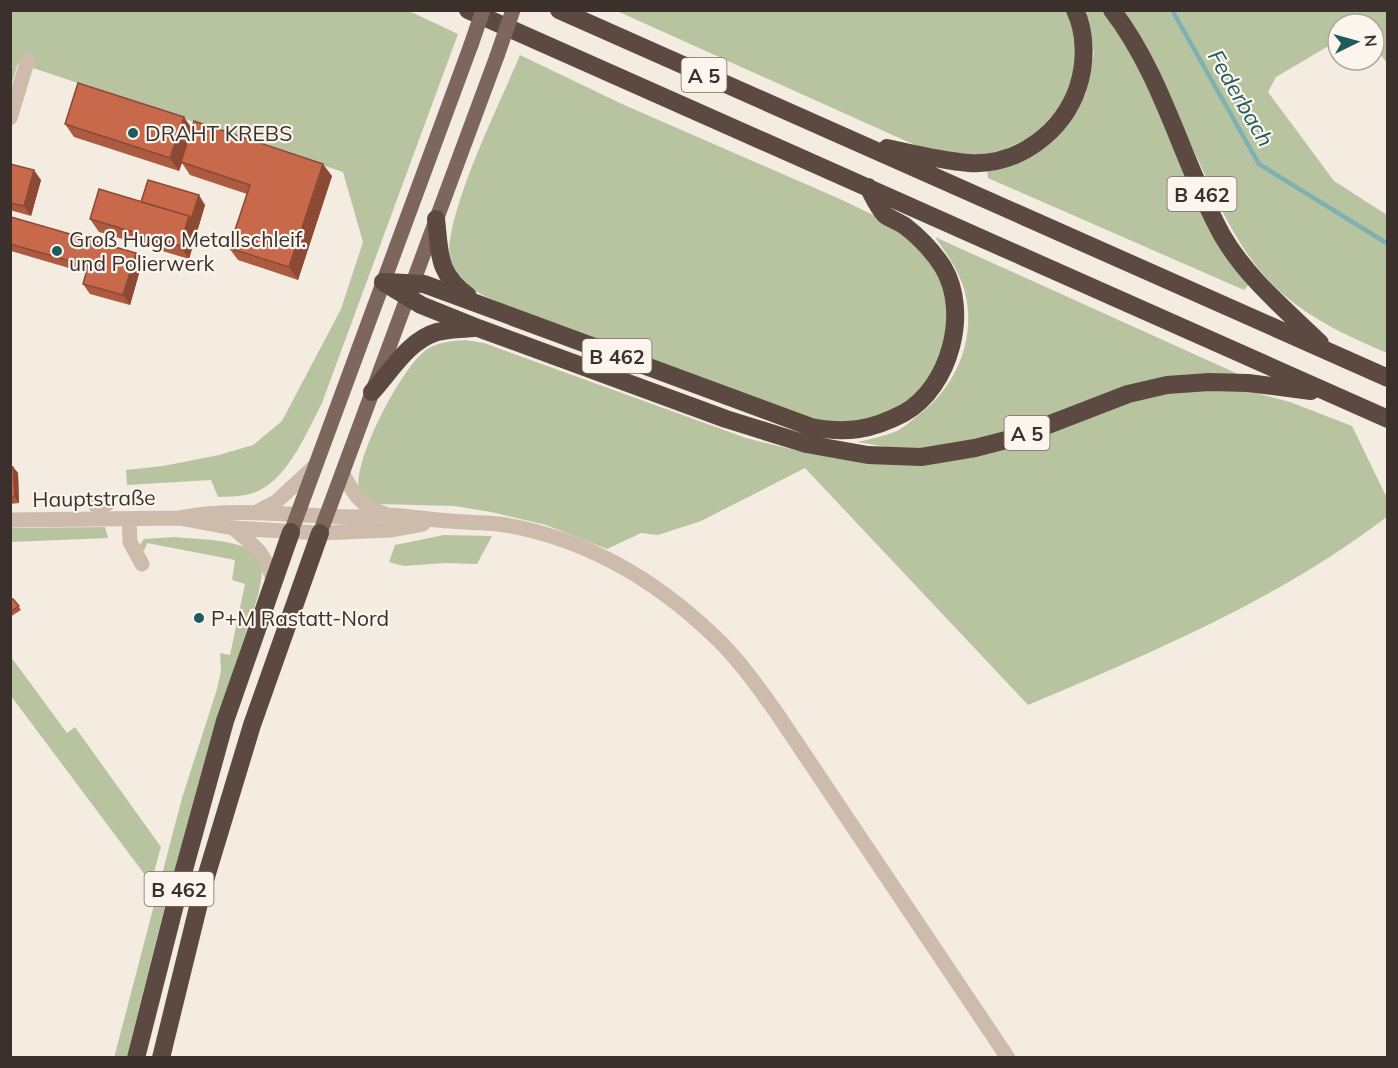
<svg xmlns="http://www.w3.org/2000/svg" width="1398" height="1068" viewBox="0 0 1398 1068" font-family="Mulish,sans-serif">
  <rect width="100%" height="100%" fill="#f4ebe1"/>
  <!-- green -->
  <path fill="#b8c4a0" d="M407,10L458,34L322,403C308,430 289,476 260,490C247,497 232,496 218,497L211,480L127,485L126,470L163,466L219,455L253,445L282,421L341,309L363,242L343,172L18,63L11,86V11Z
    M617,11H1068L1073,21L1077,66L1060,108L1032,137L999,152L961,156L926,150Z
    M1084,11H1102L1114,24L1134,58L1249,284L1244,290L988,178L987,169L1071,120L1085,95L1090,78L1094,53L1090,28Z
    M1121,11H1387V63L1374,46V24H1338V44H1332L1276,77L1268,92L1334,181L1387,215V353C1352,338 1314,321 1284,295C1236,254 1216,196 1189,141C1167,97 1144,54 1121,11Z
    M520,55L622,104L840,199L888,222L923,249L939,273L948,303L949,332L933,373L911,399L885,417L836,423L805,418L509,307C488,297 458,288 451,264C438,226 503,97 520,55Z
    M935,237L1238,374L966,442L927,448H893L857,442C871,439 884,436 897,431C904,427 910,422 916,417C956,388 978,338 964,289C958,269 946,253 935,237Z
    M465,340L484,343L746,438L811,454L917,465L1139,399L1192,389H1241L1290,402L1352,426L1387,498L1388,516C1280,599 1153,652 1028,705L805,468L701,521L658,535L641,533L607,549L546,525L491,512L454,506L377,504L372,502L359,489C353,460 402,367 426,350C437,342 452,341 465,340Z
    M105,527L108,538L11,542V528Z
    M444,535L492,536L477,564L444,563L404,566L389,562L395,545Z
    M176,537C198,540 247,538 259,559C265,570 260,584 258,596L218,716L166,902L127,1057L114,1058L182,798L217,689L221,671L220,653L230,655L245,584L232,580L235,560L147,543L144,551L139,546L144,539Z
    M11,657L67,733L75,727L161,847L151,883L11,696Z"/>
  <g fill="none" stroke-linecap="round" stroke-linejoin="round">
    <!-- stream -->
    <path stroke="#7fb0b2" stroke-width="4.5" d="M1172,10L1259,164L1388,244"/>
    <!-- minor -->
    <path stroke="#cdbbac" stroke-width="15" d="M10,118L28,59
      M343,474C355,496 360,505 385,514
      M96,506L107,504
      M257,512L276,502L315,466
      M179,518C236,507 293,516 351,517C363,517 376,515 388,515C409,516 430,520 451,521C469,523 488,522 506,525C585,539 654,579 712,634C738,658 758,687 778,715L1008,1058
      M129,519L130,542L142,564
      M10,520L179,518L233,528L320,533L390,530L423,524
      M233,528C257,548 264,552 274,582"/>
    <!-- major -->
    <path stroke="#7d675c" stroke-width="15" d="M291,532L471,45
      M320,533L497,56"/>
    <!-- highway -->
    <path stroke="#5c4a42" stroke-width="18" d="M468,10L1388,419
      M559,10L1388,378
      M1112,10C1163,76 1182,162 1222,235C1246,277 1285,309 1320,343
      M887,148C914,154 942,161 969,163C1018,166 1063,132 1078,87C1086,63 1086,33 1075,10
      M436,219C440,254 437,273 468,296
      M383,282L421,305L478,328L726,419L806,444L868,455L921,457L975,448L1014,438L1128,394L1167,385L1209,382L1248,383L1311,391
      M387,282L424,284L811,427C846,434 872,430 904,413C950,387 970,312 943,267C933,251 919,237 905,226C899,222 891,219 885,215C878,208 873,196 868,187
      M372,392C391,371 409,340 437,332C449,329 462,329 474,328
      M136,1058L182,877L225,721L291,532
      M161,1058L203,887L252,725L320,533"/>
    <!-- major-bridge -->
    <path stroke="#7d675c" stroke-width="15" d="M471,45L483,10
      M497,56L513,10"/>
  </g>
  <!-- wall -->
  <path fill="#ac5a40" d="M65,124L192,128L332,176L298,280L238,260L229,248L247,194L190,175L182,163L179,171L74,137Z
    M10,164L41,180L31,216L10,210Z
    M141,202L205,205L189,259L99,232L90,219Z
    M10,220L136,253L142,263L130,305L90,294L83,284L86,273L11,251Z
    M10,467H13L18,473L19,503L10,504Z
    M13,599L21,610L10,617V601Z"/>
  <!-- shaded-wall -->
  <path fill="#8c4a34" d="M184,117L193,130L179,171L170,158Z
    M323,164L332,176L298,280L289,267Z
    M34,170L41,180L31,216L24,206Z
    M199,195L205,205L189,259L180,246L189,216Z
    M136,253L142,263L130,305L123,295Z
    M13,467L18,473L19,503L15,497Z"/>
  <!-- building -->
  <path fill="#c8694b" stroke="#8c4a34" stroke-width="1.5" d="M78,83L184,117L170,158L65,124Z
    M194,121L323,164L289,267L229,248L250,185L181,162Z
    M10,164L34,170L24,206L10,203Z
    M148,180L199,195L191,219L189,216L141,202Z
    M99,189L189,216L180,246L90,219Z
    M11,217L136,253L123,295L83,284L88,266L10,244V220Z
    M10,467H13L15,497H10Z
    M13,599L19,606L10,612V601Z"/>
  <!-- markers -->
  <g fill="#1f5a5e" stroke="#fbf5ee" stroke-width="2">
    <circle cx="133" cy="133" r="6"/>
    <circle cx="57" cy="251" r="6"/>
    <circle cx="199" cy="618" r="6"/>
  </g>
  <g text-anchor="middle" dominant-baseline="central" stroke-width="4.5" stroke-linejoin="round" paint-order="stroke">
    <!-- shield labels -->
    <g fill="#fbf5ee" stroke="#756b66" stroke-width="1.5">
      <rect x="681.5" y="58" width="45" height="34" rx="4.5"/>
      <rect x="1167.5" y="177" width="69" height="34" rx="4.5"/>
      <rect x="582.5" y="339" width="69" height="34" rx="4.5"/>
      <rect x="1004.5" y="416" width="45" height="34" rx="4.5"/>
      <rect x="144.5" y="872" width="69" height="34" rx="4.5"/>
    </g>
    <g font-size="20" font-weight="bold" fill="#3b302b">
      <text x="704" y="75">A 5</text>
      <text x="1202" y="194">B 462</text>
      <text x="617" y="356">B 462</text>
      <text x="1027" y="433">A 5</text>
      <text x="179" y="889">B 462</text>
    </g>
    <!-- poi labels -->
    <g font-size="21" fill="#3b302b" stroke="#fbf5ee" text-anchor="start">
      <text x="145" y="133">DRAHT KREBS</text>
      <text x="69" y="239">Groß Hugo Metallschleif.<tspan x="69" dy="24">und Polierwerk</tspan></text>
      <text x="211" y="618">P+M Rastatt-Nord</text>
    </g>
    <!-- street labels -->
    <g font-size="21" fill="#3b302b" stroke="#fbf5ee">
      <text transform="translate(94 498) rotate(-1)">Hauptstraße</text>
    </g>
    <!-- water labels -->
    <g font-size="22" font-style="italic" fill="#1f5a5e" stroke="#fbf5ee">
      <text transform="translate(1241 98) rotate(60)">Federbach</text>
    </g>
  </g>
  <!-- border -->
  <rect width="1398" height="1068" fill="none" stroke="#3b302b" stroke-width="24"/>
  <!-- north arrow -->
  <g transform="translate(1356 42) rotate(85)"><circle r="28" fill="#fbf5ee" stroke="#aea6a0" stroke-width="1.5"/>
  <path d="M0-4.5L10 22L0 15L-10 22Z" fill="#1f5a5e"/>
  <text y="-9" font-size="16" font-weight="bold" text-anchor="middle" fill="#3b302b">N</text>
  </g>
</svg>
